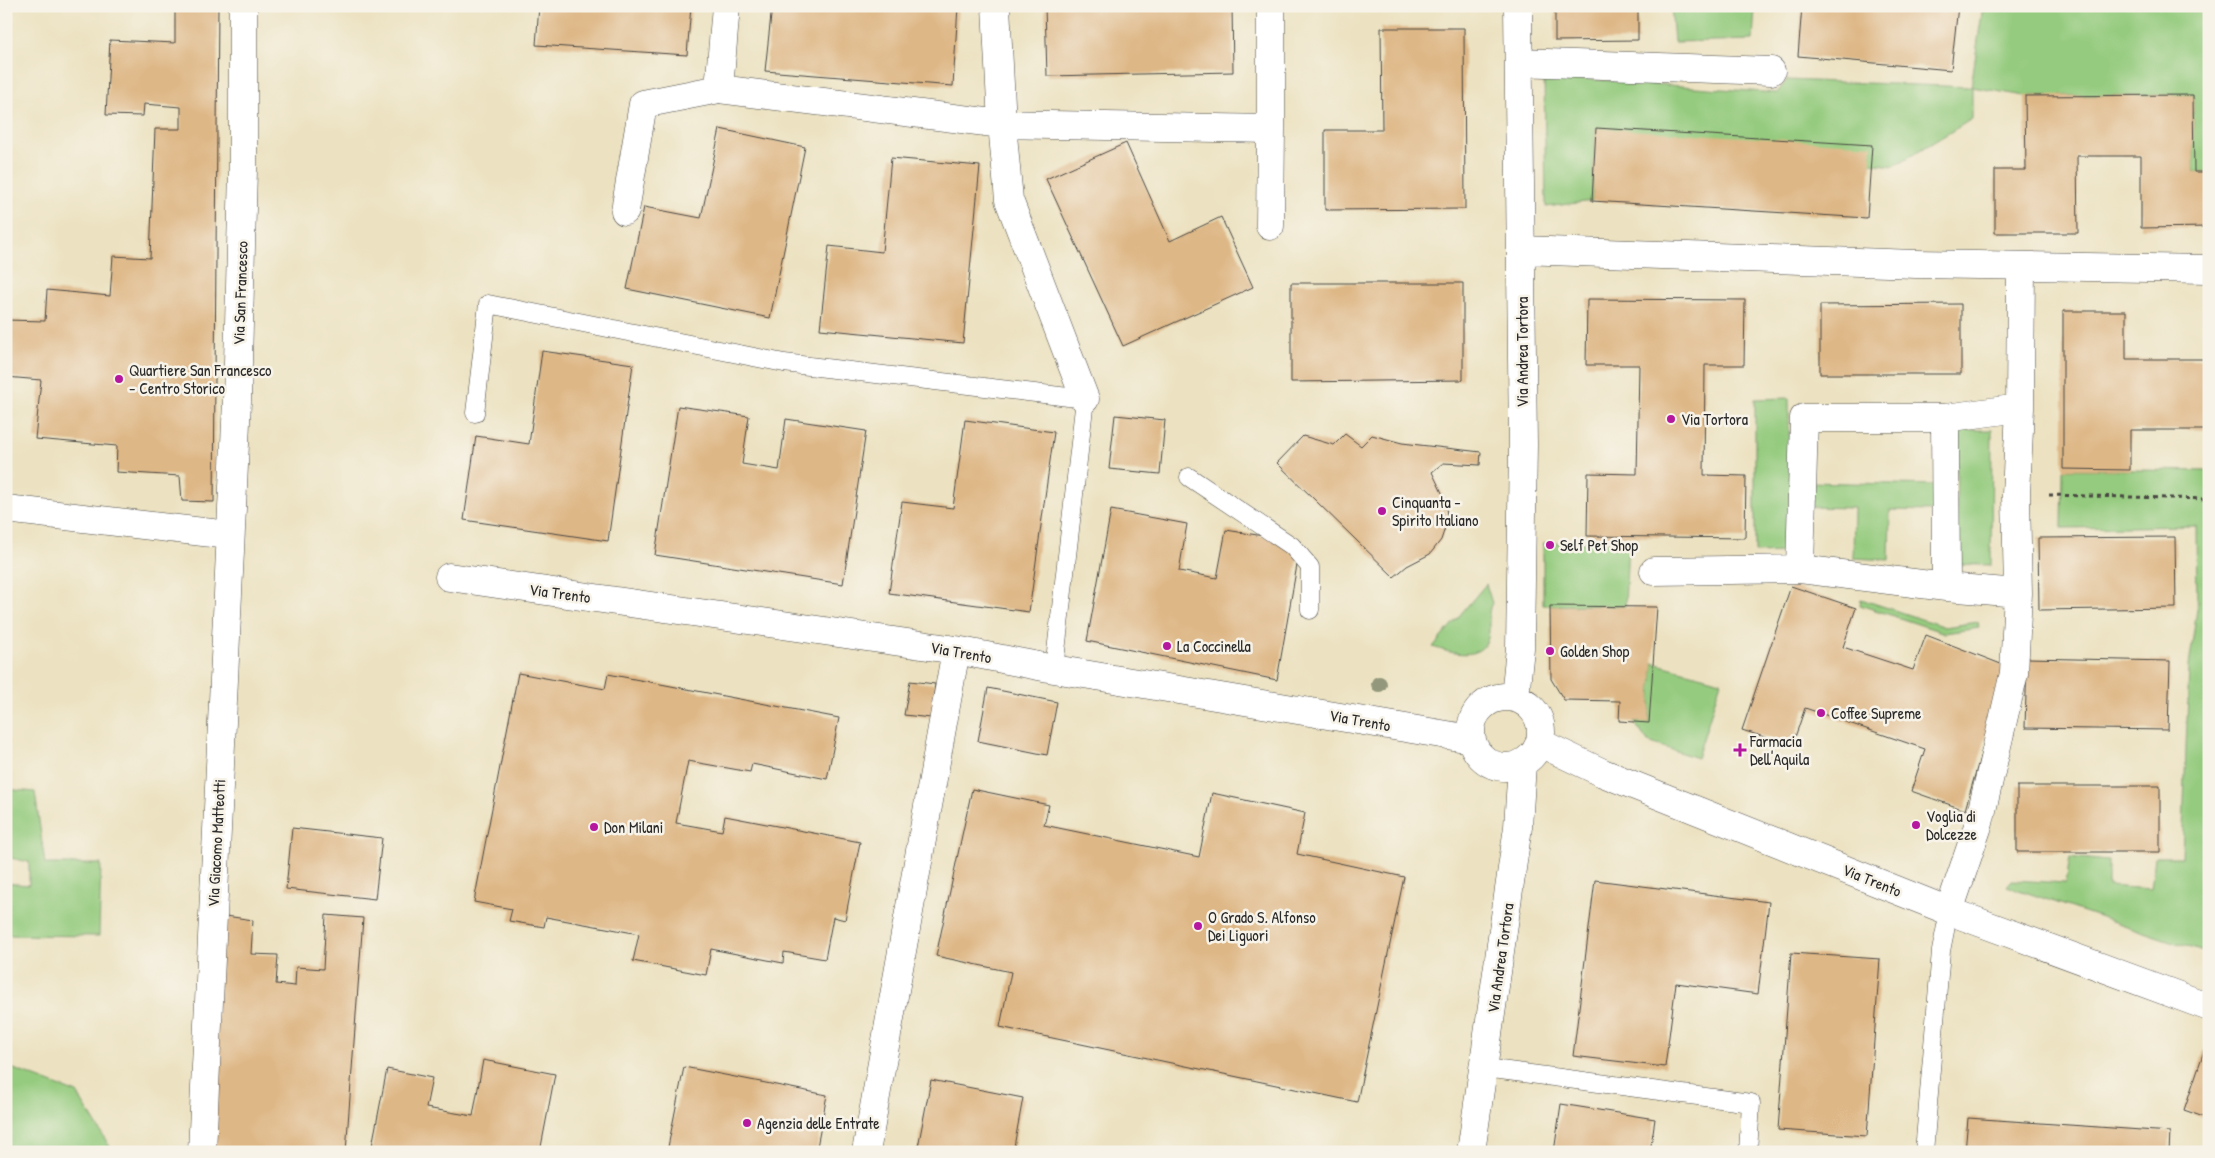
<svg xmlns="http://www.w3.org/2000/svg" width="2215" height="1158" viewBox="0 0 2215 1158" font-family="'Patrick Hand',sans-serif">
  <rect width="100%" height="100%" fill="#f7f3e8"/>
  <filter id="ink" filterUnits="userSpaceOnUse"><feTurbulence type="fractalNoise" baseFrequency=".02" numOctaves="2"/><feDisplacementMap in="SourceGraphic" scale="10" xChannelSelector="R" yChannelSelector="G"/><feConvolveMatrix kernelMatrix="1 2 1 2 8 2 1 2 1" color-interpolation-filters="sRGB"/></filter>
  <filter id="wash" filterUnits="userSpaceOnUse"><feTurbulence type="fractalNoise" baseFrequency=".0096" numOctaves="4" result="noise"/><feDisplacementMap in="SourceGraphic" scale="20" xChannelSelector="R" yChannelSelector="G"/><feGaussianBlur stdDeviation="1.12" result="paint"/><feColorMatrix in="noise" values="0 0 0 0 0 0 0 0 0 0 0 0 0 0 0 0 0 1.4 0 .05"/><feComposite in="paint" operator="in"/></filter>
  <g filter="url(#wash)">
    <rect width="100%" height="100%" fill="#ece2c1"/>
    <!-- green -->
    <path fill="#94cb7e" stroke="#607b54" d="M1671,6H1755L1753,40L1674,42Z
      M1983,6H2209V172H2194L2193,95L2025,96L1972,87V119L1894,166L1596,129L1592,201L1546,207L1544,76L1777,93L1787,80L1971,87Z
      M1789,398L1790,552L1755,553V399Z
      M1957,430H1992L1991,565L1956,564Z
      M2063,469L2209,471V954L2007,886L2012,880L2066,883L2070,857L2108,861V886L2151,889L2155,857H2182L2189,666L2197,609L2196,526L2062,528Z
      M1806,482L1936,485L1935,511L1890,510L1889,560L1853,558L1854,508L1805,507Z
      M1543,543H1628L1625,606L1543,605Z
      M1486,584L1492,603C1486,614 1491,626 1488,638C1480,662 1450,653 1433,647Z
      M1861,599L1945,627L1978,622L1979,628L1945,633L1860,605Z
      M1653,663L1721,681L1697,758L1648,742L1634,722L1649,723Z
      M6,789L35,792L45,864H101L99,936L6,935V883L29,885V862L6,857Z
      M6,1066L77,1093L113,1152H6Z"/>
    <g id="blocks">
      <!-- building -->
      <path fill="#deb786" d="M175,6H218L214,502L182,501L180,476L116,472L117,446L35,439L41,380L6,377V320L45,321L47,290L110,296L113,256L150,258L155,129H181V107L144,104L143,116L106,115L110,40L175,43Z
        M539,6H691L687,55L536,45Z
        M772,6H958L953,86L765,71Z
        M1045,6H1232L1233,72L1047,76Z
        M1555,6H1638V40L1555,41Z
        M1802,6H1958L1951,70L1798,56Z
        M1381,28H1464L1465,209L1325,210V130H1382Z
        M2193,95L2194,172H2209V227L2141,228V156H2077L2078,233H1995V170H2026L2025,96Z
        M1596,128L1872,145L1867,218L1592,201Z
        M720,129L805,147L770,318L627,289L644,207L701,218Z
        M1126,143L1170,241L1221,217L1253,287L1123,346L1046,179Z
        M891,158L980,166L963,343L820,329L829,246L882,252Z
        M1291,283H1463V380L1291,382Z
        M1587,299L1745,300L1744,365H1705L1704,475L1746,476L1745,538L1587,536L1588,473L1637,474L1639,365H1586Z
        M1961,304V374H1820V305Z
        M2063,311H2126V359H2209V430H2130V470L2063,469Z
        M542,351L633,364L608,541L464,520L476,436L529,444Z
        M678,406L749,416L742,464L779,470L786,419L866,431L843,584L655,555Z
        M1115,415L1165,420L1160,474L1109,469Z
        M965,420L1054,432L1029,612L889,593L902,502L953,508Z
        M1345,434L1361,446L1372,435L1402,443L1481,452L1480,465L1443,463L1432,472L1445,499L1447,516L1445,528L1441,540L1430,554L1407,566L1394,577L1277,463L1303,436L1334,445Z
        M1111,510L1187,524L1179,571L1217,578L1226,530L1301,542L1277,680L1087,641Z
        M2175,537L2176,608L2039,610L2038,538Z
        M1791,586L1856,608L1843,647L1913,670L1926,635L2006,666L1965,810L1911,791L1925,749L1805,708L1792,746L1742,730Z
        M1550,606L1657,607L1649,723L1619,721L1620,701L1564,700L1551,679Z
        M2027,658L2170,661L2168,730L2025,728Z
        M518,673L605,689L608,674L839,718L827,779L752,764L750,772L688,761L676,823L722,831L725,816L860,842L845,920L833,917L825,959L784,952L783,963L711,949L706,975L633,961L639,934L546,917L544,927L509,921L512,909L474,902Z
        M910,681L935,684L931,718L904,715Z
        M988,688L1057,702L1047,755L978,741Z
        M2017,786H2160V852H2017Z
        M972,789L1049,805L1044,825L1199,857L1212,793L1305,813L1297,854L1404,877L1357,1102L1000,1027L1011,972L936,956Z
        M292,828L382,838L375,899L286,889Z
        M1595,880L1769,902L1758,994L1676,983L1665,1067L1573,1056Z
        M219,915L253,920L251,954L278,955L276,984L295,986L296,967L323,969L326,915L363,918L346,1152H214Z
        M1791,953L1880,959L1867,1136L1778,1130Z
        M2208,1039H2209V1119L2184,1110Z
        M483,1060L555,1074L540,1152L371,1151L387,1069L432,1078L426,1108L473,1116Z
        M684,1067L827,1095L816,1152H667Z
        M931,1080L1023,1098L1013,1152H917Z
        M1561,1104L1655,1119L1650,1152H1554Z
        M1968,1118L2170,1132L2169,1152H1965Z"/>
    </g>
  </g>
  <g filter="url(#ink)">
    <use href="#blocks" fill-opacity="0" stroke="#484642" stroke-width="1"/>
    <g fill="none" stroke-linecap="round" stroke-linejoin="round">
      <defs>
        <path id="lane" d="M475,413L488,304L784,363L1085,399L1054,669
          M1189,477L1292,546L1310,567V610
          M1485,1068L1751,1103L1748,1152
          M1924,1152L1941,951L1949,911"/>
        <path id="street" d="M996,6L1002,124L1009,200L1085,399
          M1519,62L1771,71
          M719,89L726,6
          M625,211L643,104L719,89L1002,124L1271,129V6
          M1270,226L1271,129
          M1521,250L1916,264L2209,269
          M1945,418L1946,587
          M6,509L229,535
          M1800,569L1804,418H1945L2020,408
          M1654,571L1800,569L1946,587L2018,593
          M449,577L956,650L1054,669L1471,739
          M1471 732a35 35 0 1 1 70 0a35 35 0 1 1-70 0Z
          M1515,697L1520,648L1523,445L1518,6
          M1540,743L1603,773L1949,911L2209,1007
          M1949,911L1979,823L2014,673L2018,593L2016,495L2020,408L2021,266
          M202,1152L237,401L243,170V6
          M866,1152L956,650
          M1471,1152L1518,827L1522,764"/>
      </defs>
      <!-- lane casing -->
      <use href="#lane" stroke="#484642" stroke-width="19"/>
      <!-- street casing -->
      <use href="#street" stroke="#484642" stroke-width="29"/>
      <!-- path -->
      <path stroke="#484642" stroke-width="3" stroke-dasharray="4 4" stroke-linecap="butt" d="M2049,495L2209,499"/>
      <!-- lane -->
      <use href="#lane" stroke="#fff" stroke-width="18"/>
      <!-- street -->
      <use href="#street" stroke="#fff" stroke-width="28"/>
    </g>
    <!-- trees -->
    <circle fill="#93987c" cx="1379" cy="684" r="8"/>
  </g>
  <!-- markers -->
  <g fill="#b5179e" stroke="#f7f3e8" stroke-width="2">
    <circle cx="119" cy="379" r="5"/>
    <circle cx="1671" cy="419" r="5"/>
    <circle cx="1382" cy="511" r="5"/>
    <circle cx="1550" cy="545" r="5"/>
    <circle cx="1167" cy="646" r="5"/>
    <circle cx="1550" cy="651" r="5"/>
    <circle cx="1821" cy="713" r="5"/>
    <path d="M1737.5 742.5h5v5h5v5h-5v5h-5v-5h-5v-5h5z"/>
    <circle cx="1916" cy="825" r="5"/>
    <circle cx="594" cy="827" r="5"/>
    <circle cx="1198" cy="926" r="5"/>
    <circle cx="747" cy="1123" r="5"/>
  </g>
  <g text-anchor="middle" dominant-baseline="central" stroke-width="5" stroke-linejoin="round" paint-order="stroke">
    <!-- street labels -->
    <g font-size="16" fill="#2b2b2b" stroke="#f7f3e8">
      <text transform="translate(240 293) rotate(-88)">Via San Francesco</text>
      <text transform="translate(1522 352) rotate(-90)">Via Andrea Tortora</text>
      <text transform="translate(560 593) rotate(8)">Via Trento</text>
      <text transform="translate(961 652) rotate(10)">Via Trento</text>
      <text transform="translate(1360 720) rotate(10)">Via Trento</text>
      <text transform="translate(216 843) rotate(-87)">Via Giacomo Matteotti</text>
      <text transform="translate(1872 880) rotate(22)">Via Trento</text>
      <text transform="translate(1500 958) rotate(-82)">Via Andrea Tortora</text>
    </g>
    <!-- poi labels -->
    <g font-size="16" fill="#2b2b2b" stroke="#f7f3e8" text-anchor="start">
      <text x="129" y="370">Quartiere San Francesco<tspan x="129" dy="18">- Centro Storico</tspan></text>
      <text x="1681" y="419">Via Tortora</text>
      <text x="1392" y="502">Cinquanta -<tspan x="1392" dy="18">Spirito Italiano</tspan></text>
      <text x="1560" y="545">Self Pet Shop</text>
      <text x="1177" y="646">La Coccinella</text>
      <text x="1560" y="651">Golden Shop</text>
      <text x="1831" y="713">Coffee Supreme</text>
      <text x="1750" y="741">Farmacia<tspan x="1750" dy="18">Dell'Aquila</tspan></text>
      <text x="1926" y="816">Voglia di<tspan x="1926" dy="18">Dolcezze</tspan></text>
      <text x="604" y="827">Don Milani</text>
      <text x="1208" y="917">O Grado S. Alfonso<tspan x="1208" dy="18">Dei Liguori</tspan></text>
      <text x="757" y="1123">Agenzia delle Entrate</text>
    </g>
  </g>
  <!-- margin -->
  <rect width="2215" height="1158" fill="none" stroke="#f7f3e8" stroke-width="25"/>
</svg>
